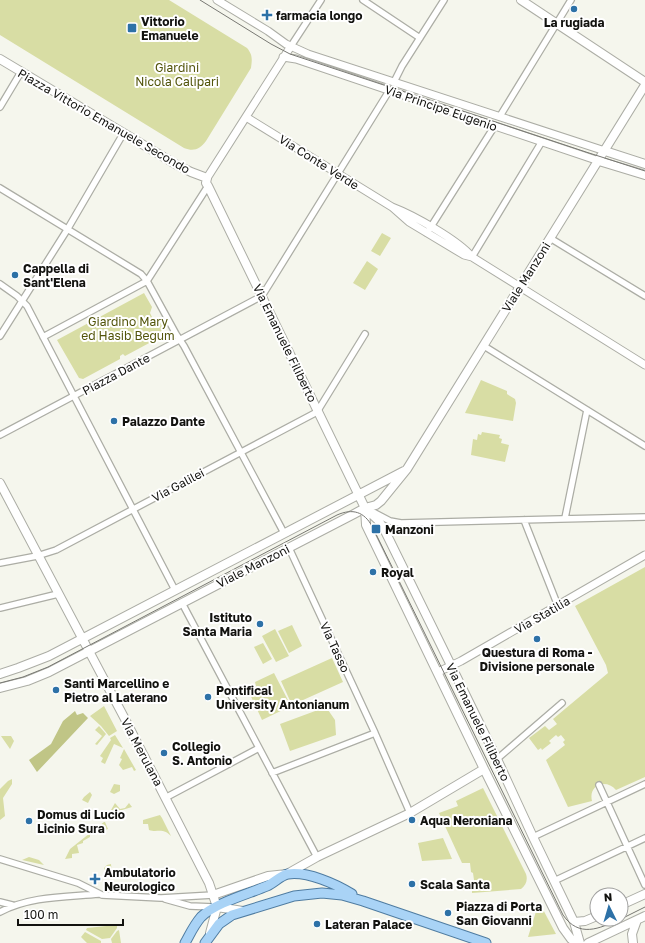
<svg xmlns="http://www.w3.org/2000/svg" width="645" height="943" viewBox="0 0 645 943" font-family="'Golos Text',sans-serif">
  <rect width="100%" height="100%" fill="#f5f6ed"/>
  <!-- green -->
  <path fill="#d8dda4" d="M0,0H169L247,48C253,55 252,60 251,68L206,141C200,149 194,152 184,148L0,35Z
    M382,233L391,238L380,256L371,251Z
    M367,261L378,269L365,290L353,283Z
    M144,293L152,307L150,313L153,319L159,320L166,334L125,356L123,354L120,356V359L83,379L79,378L57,340Z
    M481,380L507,391V394L515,399L516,403L513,421L465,413Z
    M482,432L500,435L499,438L502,439L501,443L509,445L505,462L471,455L473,439L477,440L478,434L481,435Z
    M645,567V777L616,790C606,778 588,785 592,801L568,807L546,760L565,745L563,742L565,740L561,735L558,737L556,735L549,741L551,743L542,750L541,748L538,750L529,738L545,726L549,730L557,724L553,719L608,673L606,665L575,606Z
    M292,625L302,646L289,653L278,631Z
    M275,629L289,656L276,662L262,636Z
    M263,643L272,659L263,664L254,647Z
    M332,658L343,682L292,705L281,681Z
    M274,673L291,706L262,720L248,690L256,686L255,682Z
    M104,706L117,731L109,736L101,726L90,716Z
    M326,707L335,720L336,735L290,751L280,724Z
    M99,726L106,734L97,745L95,744L102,736L95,730Z
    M115,735L123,748L114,744L105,764L101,762L103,758L100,756L111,740L110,738Z
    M1,736H11L14,741L10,749Z
    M124,749L136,770L134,771L132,767L123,770L119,765L122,759L120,758Z
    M12,779V784L3,798L5,816L0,820V789L8,781Z
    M114,784L120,785V791L114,794L110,792Z
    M483,788L526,874C528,880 526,885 521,889L472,893V882L474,880L473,873L471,872L470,863H462L439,813L458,806L456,801Z
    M90,792L92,795L88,803L82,800L84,797Z
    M115,803L120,809L125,808L129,803L132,807L112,813L111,810Z
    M160,815L162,818L171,836C162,827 158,833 149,830L148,824H143V820Z
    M104,822H105L108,829L90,835V837L83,841V843L77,845L79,853L72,854V858L65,859L70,849Z
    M443,838L452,859L422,861L418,843Z
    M29,857L39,860L44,865L22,860Z
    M111,864L112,875H105L104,868L107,865Z
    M539,902L556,934L528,937Z
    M116,925L117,926V928L110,938L102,939L86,930L87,928Z
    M119,930L121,943H112L111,939L117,931Z
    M85,932L101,941V943H87L81,937Z"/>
  <!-- forest -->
  <path fill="#c0c586" d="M75,711L77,715L83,713L88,718L37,772L29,760L51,744L63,721Z"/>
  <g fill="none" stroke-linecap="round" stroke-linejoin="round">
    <defs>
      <path id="minor" d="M363,0L420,38
        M291,46L321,0
        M394,82L402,66L444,0
        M0,107L21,72
        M500,116L571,0
        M0,188L141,274L147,281L176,334L184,346L284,533
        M427,233L494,127
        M550,238L645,296
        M472,257L541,143
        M0,284L17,296L27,306L175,590
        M0,336L67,230L123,134
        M43,337L147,281L208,186
        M484,346L645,446
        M0,435L262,296L389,91
        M371,511L390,521L401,523L645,517
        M565,518L587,410
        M524,520L558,606
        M289,548L375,733L410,813
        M0,563L37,556L56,550L317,412L365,334
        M182,603L317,857
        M0,608L58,594
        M497,759L562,703
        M272,773L375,733
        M599,785L645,885
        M165,798L259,748
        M533,837L645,784
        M0,859L78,883L102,895L161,898L213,895
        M554,881L645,838
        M165,899L190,906L214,907
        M0,902L12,905
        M0,912C30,896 66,897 99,894"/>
      <path id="tertiary" d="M217,0L268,31L286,44L308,54L605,151
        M283,57L296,59L599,161
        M246,117L392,207C413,215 458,240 472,257
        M207,178L291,46
        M392,207L409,222L464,255L472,257L645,365
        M438,672L461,661L645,555"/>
      <path id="secondary" d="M521,0L645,82
        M0,59L177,165L191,172L207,178L206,183L208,186L365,508L378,520L384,529L497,759L533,837L574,922L580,943
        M605,151L645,164
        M599,161L645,175
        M0,483L126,721L209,883L217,907L210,933
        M365,508L366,525L484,769L563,928L571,939L576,943
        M0,674L18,668L49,656L404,471
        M0,688L27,681L49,672L354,514L365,508L376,505L381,501L407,469L645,85
        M213,895L268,876L287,874L317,857L410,813L484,769
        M621,905L645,894
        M217,907L243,911
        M574,922L585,921L597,916
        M588,943L645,916
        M633,943L632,934L637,920"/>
      <path id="primary" d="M185,943C190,934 194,925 201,917C215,903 248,894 267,886C274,883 281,875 288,874C307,871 336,884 352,894
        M205,943L219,924L232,915L294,896L322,893L342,895L363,901L486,943"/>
    </defs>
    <!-- minor casing -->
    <use href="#minor" stroke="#acada5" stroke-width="8"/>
    <!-- tertiary casing -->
    <use href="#tertiary" stroke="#acada5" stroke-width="9"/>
    <!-- secondary casing -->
    <use href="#secondary" stroke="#acada5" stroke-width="10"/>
    <!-- primary casing -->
    <use href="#primary" stroke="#4f7ca1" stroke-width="11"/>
    <!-- minor -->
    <use href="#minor" stroke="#fff" stroke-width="5.5"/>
    <!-- tertiary -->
    <use href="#tertiary" stroke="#fff" stroke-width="7"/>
    <!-- secondary -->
    <use href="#secondary" stroke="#fff" stroke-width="8"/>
    <!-- primary -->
    <use href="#primary" stroke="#a9d3f6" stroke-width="9"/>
    <!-- tram -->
    <path stroke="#787873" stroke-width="1" d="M200,0L271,44L290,54L586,152L645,171
      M0,683L23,677L48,667L337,515C353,508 364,512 372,526L563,915C579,938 599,929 620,919
      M621,919L645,907"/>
  </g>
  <!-- markers -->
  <g fill="#2d71a7" stroke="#fff" stroke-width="1.5">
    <circle cx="574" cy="9" r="4"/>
    <path d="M265 9h4v4h4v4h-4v4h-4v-4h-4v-4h4z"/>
    <rect x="127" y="23" width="10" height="10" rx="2"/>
    <circle cx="15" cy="275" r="4"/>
    <circle cx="114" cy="421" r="4"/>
    <rect x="371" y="524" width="10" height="10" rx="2"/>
    <circle cx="373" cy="572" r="4"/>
    <circle cx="260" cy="624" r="4"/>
    <circle cx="537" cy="639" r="4"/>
    <circle cx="56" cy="690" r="4"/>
    <circle cx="208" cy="697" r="4"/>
    <circle cx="164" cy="753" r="4"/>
    <circle cx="412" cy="820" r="4"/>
    <circle cx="29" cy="821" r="4"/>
    <path d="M93 873h4v4h4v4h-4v4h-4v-4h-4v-4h4z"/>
    <circle cx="412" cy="884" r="4"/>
    <circle cx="448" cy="913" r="4"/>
    <circle cx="317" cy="924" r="4"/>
  </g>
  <g text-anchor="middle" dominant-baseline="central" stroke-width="4" stroke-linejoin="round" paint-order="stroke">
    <!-- poi labels -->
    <g font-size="12" font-weight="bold" fill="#12120f" stroke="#fff" text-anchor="start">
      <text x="276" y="15">farmacia longo</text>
      <text x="141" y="21">Vittorio<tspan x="141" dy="14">Emanuele</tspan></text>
      <text x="574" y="22" text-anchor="middle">La rugiada</text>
      <text x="23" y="268">Cappella di<tspan x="23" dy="14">Sant'Elena</tspan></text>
      <text x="122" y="421">Palazzo Dante</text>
      <text x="385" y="529">Manzoni</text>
      <text x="381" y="572">Royal</text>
      <text x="252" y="617" text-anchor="end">Istituto<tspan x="252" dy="14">Santa Maria</tspan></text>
      <text x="537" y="652" text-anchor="middle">Questura di Roma -<tspan x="537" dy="14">Divisione personale</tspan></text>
      <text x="64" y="683">Santi Marcellino e<tspan x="64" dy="14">Pietro al Laterano</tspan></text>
      <text x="216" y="690">Pontifical<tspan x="216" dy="14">University Antonianum</tspan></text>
      <text x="172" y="746">Collegio<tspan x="172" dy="14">S. Antonio</tspan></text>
      <text x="37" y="814">Domus di Lucio<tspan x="37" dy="14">Licinio Sura</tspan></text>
      <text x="420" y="820">Aqua Neroniana</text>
      <text x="104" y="872">Ambulatorio<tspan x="104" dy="14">Neurologico</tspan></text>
      <text x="420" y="884">Scala Santa</text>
      <text x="456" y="906">Piazza di Porta<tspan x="456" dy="14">San Giovanni</tspan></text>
      <text x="325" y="924">Lateran Palace</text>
    </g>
    <!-- park labels -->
    <g font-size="12" fill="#52540a" stroke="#fff">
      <text x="177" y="67">Giardini<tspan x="177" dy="14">Nicola Calipari</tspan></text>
      <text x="128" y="321">Giardino Mary<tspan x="128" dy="14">ed Hasib Begum</tspan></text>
    </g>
    <!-- street labels -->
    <g font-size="12" fill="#12120f" stroke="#fff">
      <text transform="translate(441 108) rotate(19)">Via Principe Eugenio</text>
      <text transform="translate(104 121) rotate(30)">Piazza Vittorio Emanuele Secondo</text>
      <text transform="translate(319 162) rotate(32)">Via Conte Verde</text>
      <text transform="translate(526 277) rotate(-58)">Viale Manzoni</text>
      <text transform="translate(285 343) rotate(64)">Via Emanuele Filiberto</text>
      <text transform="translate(116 374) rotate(-28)">Piazza Dante</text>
      <text transform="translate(178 485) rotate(-28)">Via Galilei</text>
      <text transform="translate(253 566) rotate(-27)">Viale Manzoni</text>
      <text transform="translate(542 615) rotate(-30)">Via Statilia</text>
      <text transform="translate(335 647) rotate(65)">Via Tasso</text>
      <text transform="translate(478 722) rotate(64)">Via Emanuele Filiberto</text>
      <text transform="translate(142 752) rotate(62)">Via Merulana</text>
    </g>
  </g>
  <!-- north arrow -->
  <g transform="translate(609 907) rotate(355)"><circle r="19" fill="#ffffff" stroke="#a0a09f"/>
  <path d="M0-3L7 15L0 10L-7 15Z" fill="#2d71a7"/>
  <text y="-6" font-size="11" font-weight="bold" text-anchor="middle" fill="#12120f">N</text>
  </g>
  <!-- scale -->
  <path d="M18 919v6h105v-6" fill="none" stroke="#12120f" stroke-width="2"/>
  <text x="24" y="919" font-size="12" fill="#12120f" stroke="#ffffff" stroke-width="3" paint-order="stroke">100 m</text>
</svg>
